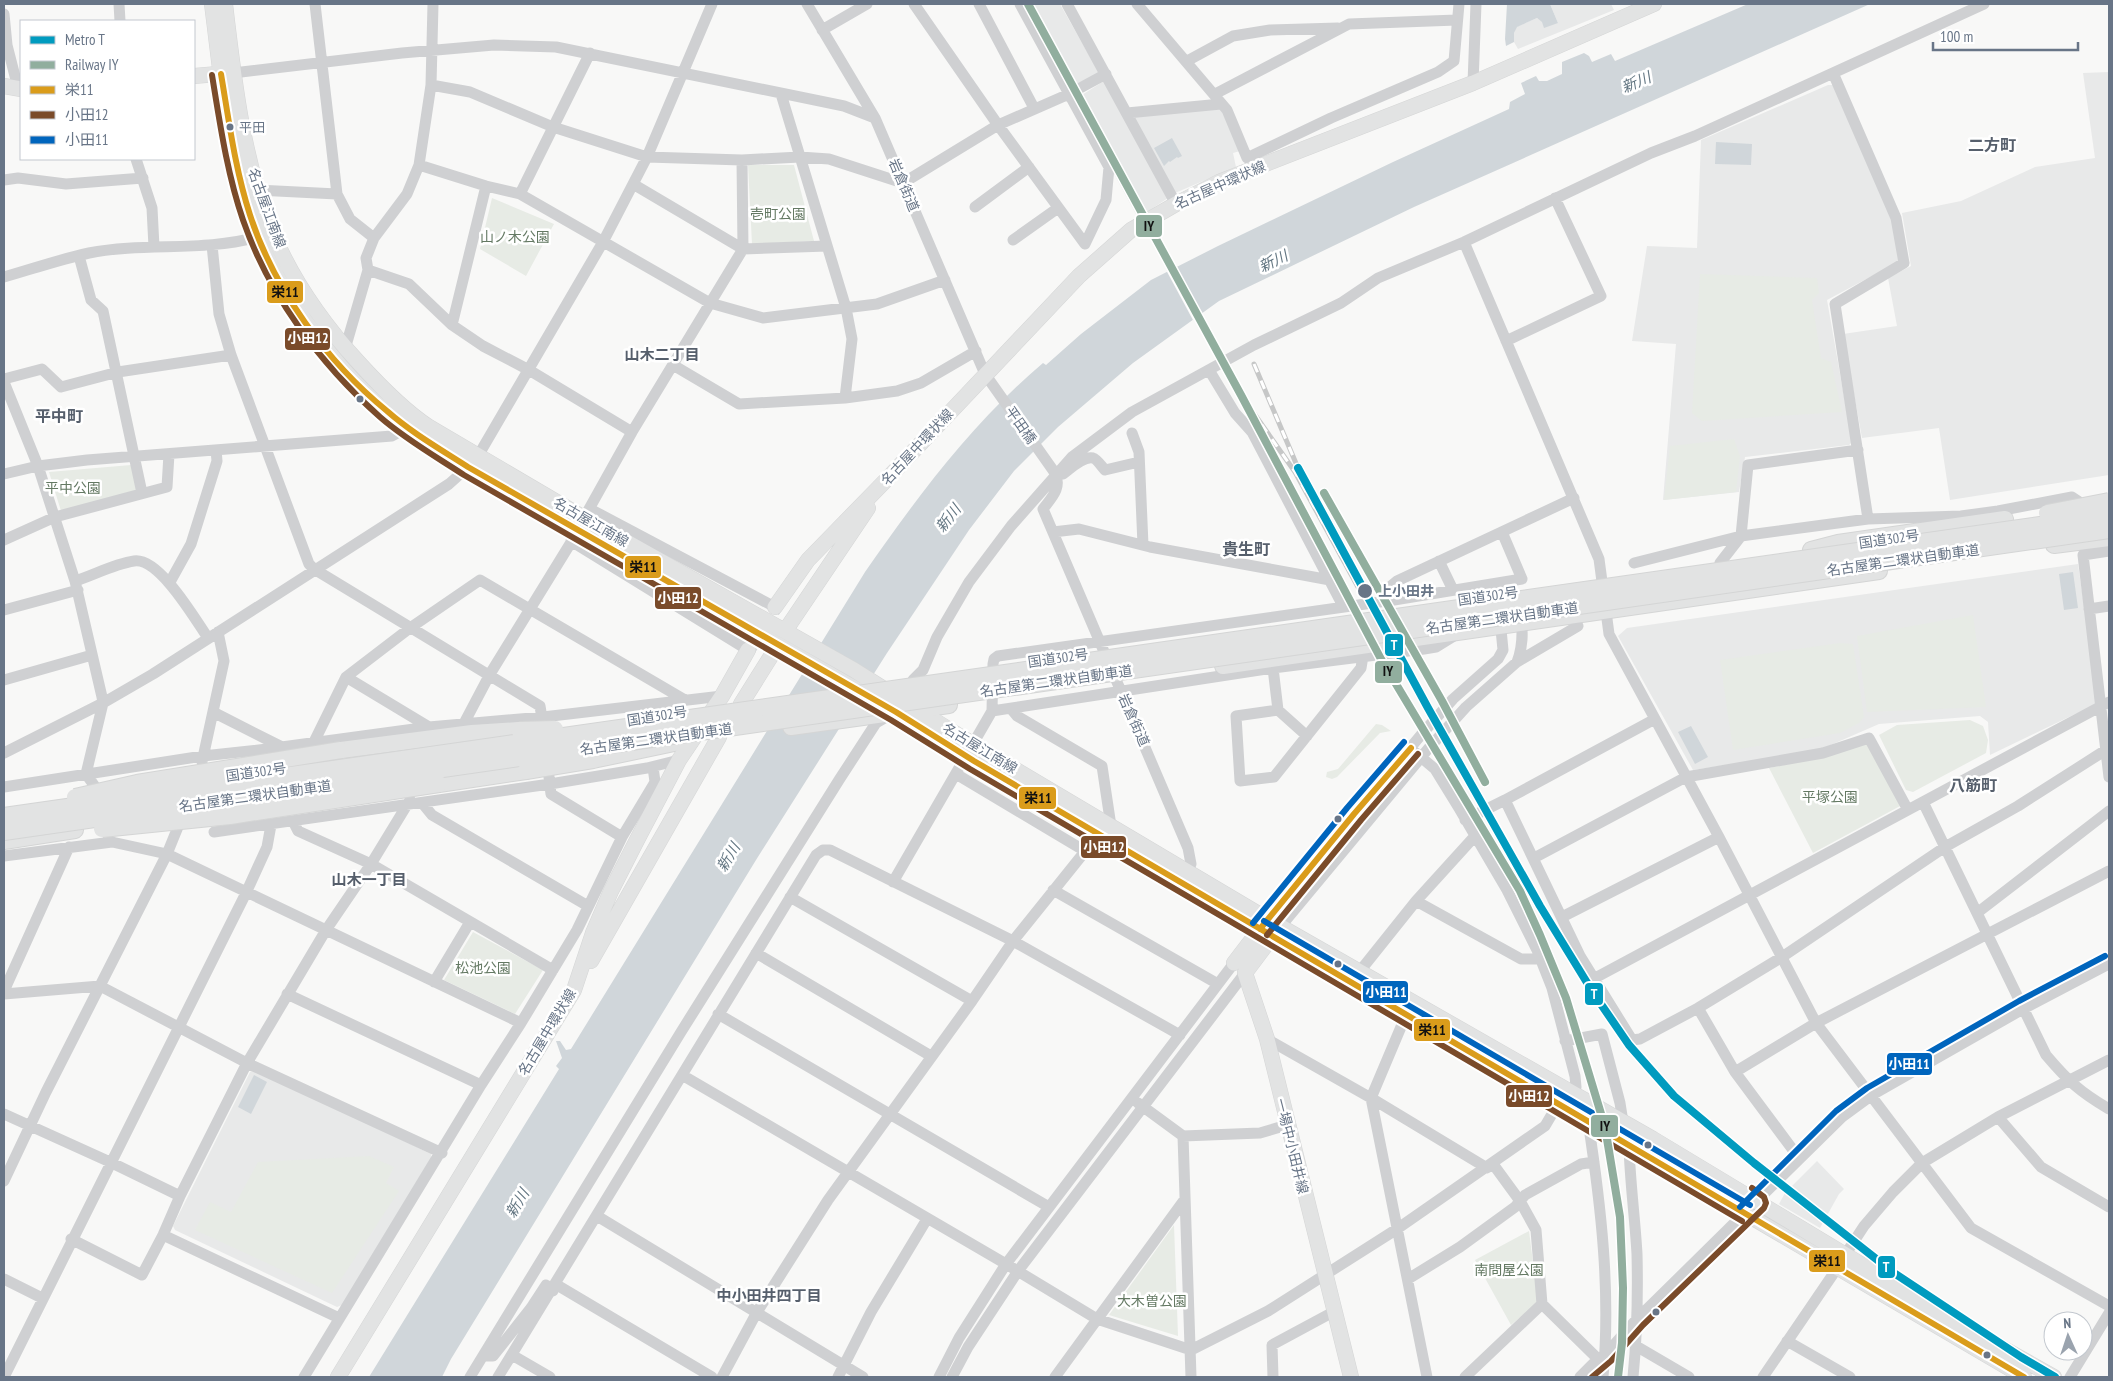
<svg xmlns="http://www.w3.org/2000/svg" width="2113" height="1381" viewBox="0 0 2113 1381" font-family="'PT Sans Narrow','Noto Sans JP',sans-serif">
  <rect width="100%" height="100%" fill="#f8f8f7"/>
  <!-- built -->
  <path fill="#e8e9e9" d="M1024,4H1060L1099,73L1068,88Z
    M1550,4H1611L1614,10L1518,49L1514,42V33L1516,27L1537,18L1543,22L1558,23Z
    M2109,72V475L1950,500L1939,428L1862,438L1843,334L1897,326L1888,278L1911,266L1902,213L1961,201L2035,167L2095,158L2083,73Z
    M1104,81L1168,198L1138,218L1074,100Z
    M1828,85H1833L1892,220L1900,261L1827,300L1852,442L1849,445L1745,457L1739,492L1663,500L1676,344L1632,341L1647,246L1697,248L1701,140Z
    M1216,107L1221,110L1231,129L1240,151L1233,153L1236,167L1175,193L1134,121L1135,117Z
    M2078,564L2098,703L1990,755L1988,722L1980,716L1879,724L1817,751L1693,770L1618,636L1627,628Z
    M254,1069L431,1154V1158L342,1305L337,1307L175,1230L173,1226L250,1072Z
    M1817,1161L1844,1189L1839,1194L1820,1228L1779,1204L1785,1193Z"/>
  <!-- green -->
  <path fill="#e7ebe5" d="M748,165H794L814,241L752,244Z
    M492,198L554,224L526,276L480,249Z
    M1700,274L1817,278L1819,293L1812,300L1821,358L1831,362L1842,412L1702,421L1692,413Z
    M1734,439L1740,456L1736,492L1664,500L1670,446Z
    M131,465L137,490L61,511L49,472Z
    M1973,615L1986,707L1867,712L1857,636Z
    M1840,643L1853,644L1864,717L1859,723L1840,733L1733,750L1720,660Z
    M1970,720L1983,726L1988,740L1986,753L1913,792L1906,790L1879,735L1897,725Z
    M1376,724L1382,725L1391,731L1380,733L1337,777L1332,779L1326,777L1327,772L1338,769Z
    M1865,742L1870,745L1902,805L1813,853L1769,768L1827,756Z
    M473,932L543,970L515,1014L444,980Z
    M369,1156L394,1167L386,1183L399,1191L332,1293L195,1230L210,1202L231,1212L258,1162Z
    M1174,1225L1178,1336L1109,1315Z
    M1529,1231L1538,1302L1511,1325L1475,1260Z"/>
  <!-- water -->
  <path fill="#d0d6da" d="M1507,4H1550L1558,23L1544,28L1542,22L1537,18L1517,27L1514,33V42L1506,46L1505,39Z
    M1748,4H1870L1414,207L1219,301L1133,363L1058,427L1014,471L969,530L887,653L756,860L451,1359L442,1377H369L559,1069L556,1066L562,1058L556,1041H560L566,1050L571,1049L865,572C918,496 972,423 1043,363L1046,365L1081,334L1151,280L1218,246L1393,162L1509,109L1510,102L1525,94L1521,83L1536,76L1539,81H1547L1562,74V62L1584,53L1589,56L1592,62L1611,54L1615,61Z
    M1172,138L1182,156L1178,158L1177,157L1170,162L1169,161L1164,166L1154,148Z
    M1716,142L1752,144L1751,165L1715,164Z
    M2073,572L2078,608L2064,610L2059,574Z
    M1691,726L1708,757L1695,764L1678,732Z
    M254,1075L267,1082L251,1114L238,1107Z"/>
  <!-- pier -->
  <path fill="#f8f8f7" d="M1175,265L1203,315L1194,322L1166,270Z"/>
  <g fill="none" stroke-linecap="round" stroke-linejoin="round">
    <!-- major-tunnel -->
    <path stroke="#d4d7db" stroke-width="15" stroke-dasharray="15 8" stroke-linecap="butt" d="M748,650L775,607"/>
    <defs>
      <path id="major" d="M212,4C222,81 228,164 258,237C285,304 349,387 408,429C427,442 448,454 468,467L868,696
        M225,4C234,81 243,162 273,234C293,281 324,325 359,363C380,386 403,410 429,427L584,518L854,670L892,694
        M194,76L229,73
        M4,86L21,89
        M775,607L808,560L888,478L1079,276L1131,230L1176,204L1219,182L1473,83L1654,4
        M785,631L868,508
        M741,704L778,645
        M911,706L966,740
        M890,708L959,752
        M979,748L1267,919L1653,1139L1965,1327L2054,1377
        M974,761L2024,1377
        M1278,929L1245,973L1267,1039L1351,1377
        M591,961L719,737
        M1234,963L1260,929
        M338,1377L574,990L593,933L611,891L637,840L679,760L722,696L748,650"/>
      <path id="highway" d="M2054,545L2109,538
        M1811,550L1838,543L2005,519
        M1223,666L1879,571
        M791,727L949,705
        M341,750L472,733L519,730
        M593,760L679,742
        M439,784L526,771
        M4,841L75,830"/>
    </defs>
    <!-- major casing -->
    <use href="#major" stroke="#d5d6d6" stroke-width="16"/>
    <!-- highway casing -->
    <use href="#highway" stroke="#d4d5d5" stroke-width="18"/>
    <!-- minor -->
    <path stroke="#cfd0d2" stroke-width="11" d="M119,4L120,21
      M315,4L337,194L350,219L374,238
      M433,4L431,85L419,165L407,194L374,238L366,258L368,270L409,284L452,325L483,346L529,370L632,432
      M807,4L875,118L985,374L1055,473C1062,488 1052,497 1043,509L1188,848L1191,864L1188,870
      M914,4L998,125L1085,244L1106,200L1109,167L1020,4
      M979,4L1034,108
      M1067,4L1176,204
      M1137,4L1227,110L1247,158L1331,118L1438,72L1454,61L1459,4
      M4,14L7,45L18,88
      M822,30L867,4
      M1187,61L1233,36L1270,30L1338,28
      M233,73L402,53L494,45L556,47L844,106L875,118
      M1833,73L1896,218L1904,263L1835,304L1868,519
      M1473,83L1476,4
      M431,85L470,92L553,127L647,157L742,160L800,157L829,159L903,183L998,125L1069,94L1106,74
      M781,94L846,308L852,339L845,398
      M1215,94L1349,24L1457,20
      M1127,113L1221,104
      M136,159L152,208L154,247
      M419,165L486,186L520,194L710,303L763,318L877,304L945,280
      M4,180L18,178L66,184L143,178
      M633,184L743,249L827,246
      M257,190L337,194
      M520,194L590,53
      M975,207L1029,167
      M1013,240L1058,208
      M1464,242L1599,559L1609,634L1719,837L1816,1023L1971,1228L2109,1306
      M212,245L219,314L231,355L309,564L314,569L540,706L545,737
      M79,256L91,300L103,311L142,493
      M4,277C32,269 61,259 89,253C145,242 203,252 258,237
      M452,325L486,186
      M1506,341L1601,296L1555,198
      M345,349L368,270
      M673,365L739,404L845,398L897,391L921,383L976,351
      M1209,370L1235,413L1252,432L1343,606
      M4,379L42,369L61,387L118,372L231,355
      M4,382L38,466L75,581L102,697L103,703L86,774L101,795
      M1132,433L1139,452L1143,545
      M4,474L38,466L87,460L392,436L407,428
      M1063,474C1070,469 1083,456 1093,458C1097,459 1102,467 1105,470L1139,462
      M590,509L775,607
      M584,518L632,432L743,249L742,160
      M1053,532L1079,529L1150,547L1330,580
      M4,540L55,517L167,487L169,454
      M2097,540L2090,545L2083,555L2109,777
      M571,541L748,650
      M2083,555L2109,551
      M1439,561L1453,590
      M1634,563L1741,536L1868,519L1961,516L1998,511L2072,497L2078,501L2083,510
      M1720,563L1741,536L1748,465L1858,450
      M75,581C94,575 114,564 134,561C159,557 195,619 208,638
      M170,582L191,544L217,461L216,450
      M1394,600L1389,590L1391,586L1397,581L1574,498
      M2089,609L2109,606
      M4,610L78,590
      M1517,662L1578,626
      M1273,668L1278,710
      M346,677L429,727
      M4,680L92,655
      M913,680L923,670L937,637L969,582L1011,526L1072,457L1132,412L1254,345L1341,303L1378,278L1464,242L1651,153L1695,136L1984,4
      M1012,710L1017,716L1102,766L1111,826
      M992,711L1273,668L1424,649L1436,647L1457,634
      M213,712L282,747
      M1655,719L1505,800L1580,956L1632,1040L1640,1039L1698,1008L1782,957L1945,847L2018,806L2109,748
      M461,729L490,674L578,531
      M1307,736L1278,710L1236,716L1240,781L1274,777L1361,668L1363,656
      M313,744L346,677L410,628L480,580L685,700
      M4,753L103,703L153,674L449,484L468,467L478,456L603,242L647,157L712,4
      M1416,753L1435,769L1459,808L1507,890L1537,950L1552,988L1575,1076L1576,1087L1574,1095
      M547,760L551,794L622,837
      M202,762L224,661L218,632
      M956,774L1085,851
      M4,787L203,756L267,749L429,727L543,717L722,696
      M1923,802L2046,1055C2068,1081 2080,1092 2109,1109
      M423,804L432,815L588,906
      M1465,820L1505,800
      M293,821L298,831L371,864L553,970
      M214,832L550,784L647,768L679,760
      M4,856L112,842L167,854L521,1023
      M1534,858L1686,777L1823,753L1869,738L1908,810
      M893,882L992,711L993,664L994,659L998,656L1394,600L1522,579L1502,532
      M1053,890L1218,984
      M790,897L972,1001
      M1416,901L1521,959H1541
      M1977,913L2109,811
      M1562,917L1719,837
      M1263,925L1421,735L1453,699L1498,659L1503,650L1500,619
      M1281,926L1428,749L1466,707L1517,662C1523,647 1523,633 1521,616
      M756,953L931,1056
      M1360,971L1416,901L1475,836
      M1595,978L2109,702
      M434,982L470,922
      M4,991L69,847
      M4,994L100,986L247,1063L442,1153
      M287,994L481,1085
      M1698,1008L1735,1072L1799,1158
      M718,1014L1049,1207
      M1406,1015L1371,1098L1427,1377
      M1267,1039L1371,1098L1487,1168
      M1565,1041L1602,1034L1620,1103L1623,1122
      M1735,1072L1816,1023L2109,871
      M682,1075L1006,1264L1097,1319L1191,1350L1268,1311L1397,1229L1545,1126L1558,1104
      M1138,1103L1183,1136L1260,1133L1287,1125
      M4,1114L110,1162L180,1196
      M1998,1117L2041,1167L2109,1207
      M1588,1121C1601,1206 1611,1292 1603,1377
      M1183,1136L1191,1377
      M1629,1146C1630,1182 1635,1218 1637,1254C1638,1295 1637,1336 1633,1377
      M1493,1164L1520,1201L1536,1230L1542,1304L1598,1359
      M4,1181L46,1092L167,854L182,817
      M597,1216L863,1377
      M163,1235L339,1318
      M71,1239L142,1275L163,1235L180,1196L247,1063L326,930L371,864L410,800
      M1845,1255L1864,1226L1893,1192L1922,1163L1998,1117L2109,1060
      M4,1279L42,1298
      M1408,1279L1460,1247L1515,1207L1525,1195L1581,1164L1594,1162
      M557,1285L712,1377
      M1787,1341L1850,1377
      M1636,1346L1689,1377
      M512,1355L550,1377
      M483,1356H493L531,1308L546,1285L553,1291
      M4,1377L246,893L267,847L271,825
      M304,1377L481,1085L521,1023L577,930L622,837L655,782L653,767
      M470,1377L681,1032L839,780L876,723L888,716
      M498,1377C605,1204 709,1029 816,855L823,850H830L1013,941L1180,1035
      M722,1377L757,1312L828,1200L972,1001L1013,941L1099,834
      M838,1377L871,1312L927,1219
      M939,1377L959,1338L1006,1264L1234,963
      M952,1377L968,1347L1018,1271L1245,973
      M1055,1377L1185,1199
      M1273,1377L1272,1345L1335,1311
      M1465,1377L1542,1304
      M1580,1377L1598,1359L1605,1355L1637,1319L1842,1117L1872,1095L2023,1009L2109,964
      M1763,1377L1838,1267
      M2070,1377L2109,1313"/>
    <!-- major -->
    <use href="#major" stroke="#e2e3e3" stroke-width="15"/>
    <!-- highway -->
    <use href="#highway" stroke="#e2e3e3" stroke-width="16"/>
    <defs>
      <path id="rail" d="M1254,364L1298,468
        M1241,395L1295,472L1364,598"/>
    </defs>
    <!-- rail casing -->
    <use href="#rail" stroke="#c6c7c7" stroke-width="5"/>
    <!-- rail -->
    <use href="#rail" stroke="#fff" stroke-width="3" stroke-dasharray="9" stroke-linecap="butt"/>
    <defs>
      <path id="major-bridge" d="M966,740L979,748
        M959,752L974,761"/>
      <path id="highway-bridge" d="M2047,513L2109,501
        M519,730L555,729
        M526,771L593,760
        M75,797L137,783L341,750
        M4,816L2109,515
        M102,829L230,816L439,784
        M4,832L2109,530"/>
    </defs>
    <!-- major-bridge casing -->
    <use href="#major-bridge" stroke="#d5d6d6" stroke-width="16" stroke-linecap="butt"/>
    <!-- highway-bridge casing -->
    <use href="#highway-bridge" stroke="#d4d5d5" stroke-width="18" stroke-linecap="butt"/>
    <!-- major-bridge -->
    <use href="#major-bridge" stroke="#e2e3e3" stroke-width="15"/>
    <!-- highway-bridge -->
    <use href="#highway-bridge" stroke="#e2e3e3" stroke-width="16"/>
    <defs>
      <path id="bus-1" d="M221,74C229,121 235,169 250,215C274,289 327,362 387,411C412,433 440,449 468,467L896,712L974,761L2024,1377
        M1260,929L1354,814L1411,748"/>
      <path id="bus-2" d="M212,75C220,124 227,173 243,220C269,295 320,364 380,417C405,439 435,456 464,475L891,720L970,769L1742,1221
        M1267,935L1361,820L1418,754
        M1592,1377L1611,1361L1643,1325L1764,1208L1766,1203L1764,1197L1752,1188"/>
      <path id="bus-3" d="M1264,921L1750,1205
        M1253,923L1347,808L1404,742
        M1740,1207L1836,1111L1867,1088L2019,1001L2105,956"/>
    </defs>
    <!-- bus-1 casing -->
    <use href="#bus-1" stroke="#fff" stroke-width="10"/>
    <!-- bus-2 casing -->
    <use href="#bus-2" stroke="#fff" stroke-width="10"/>
    <!-- bus-3 casing -->
    <use href="#bus-3" stroke="#fff" stroke-width="10"/>
    <!-- bus-1 -->
    <use href="#bus-1" stroke="#da9c1b" stroke-width="6"/>
    <!-- bus-2 -->
    <use href="#bus-2" stroke="#7a4b2a" stroke-width="6"/>
    <!-- bus-3 -->
    <use href="#bus-3" stroke="#0065bd" stroke-width="6"/>
    <defs>
      <path id="rail-1" d="M1028,4L1241,395L1381,659L1520,891L1540,935L1566,998L1605,1127L1620,1217L1623,1288L1622,1343L1618,1377
        M1324,493L1442,701L1485,782"/>
    </defs>
    <!-- rail-1 casing -->
    <use href="#rail-1" stroke="#fff" stroke-width="11"/>
    <!-- rail-1 -->
    <use href="#rail-1" stroke="#91ae9e" stroke-width="8"/>
    <defs>
      <path id="metro-1" d="M1298,468L1428,708L1540,906L1594,994L1629,1045L1674,1096L1754,1163L1894,1273L2021,1357L2055,1377"/>
    </defs>
    <!-- metro-1 casing -->
    <use href="#metro-1" stroke="#fff" stroke-width="11"/>
    <!-- metro-1 -->
    <use href="#metro-1" stroke="#009bbf" stroke-width="8"/>
  </g>
  <!-- markers -->
  <g fill="#687587" stroke="#fff" stroke-width="2">
    <circle cx="230" cy="127" r="4.5"/>
    <circle cx="360" cy="399" r="4.5"/>
    <circle cx="1365" cy="591" r="8"/>
    <circle cx="1338" cy="819" r="4.5"/>
    <circle cx="1338" cy="964" r="4.5"/>
    <circle cx="1648" cy="1145" r="4.5"/>
    <circle cx="1656" cy="1312" r="4.5"/>
    <circle cx="1987" cy="1355" r="4.5"/>
  </g>
  <g text-anchor="middle" dominant-baseline="central" stroke-width="5" stroke-linejoin="round" paint-order="stroke">
    <!-- bus labels -->
    <g font-size="13" fill="#687587" stroke="#fff" text-anchor="start">
      <text x="239" y="127">平田</text>
    </g>
    <!-- street labels -->
    <g font-size="14" fill="#687587" stroke="#fff">
      <text transform="translate(904 185) rotate(67)">岩倉街道</text>
      <text transform="translate(1220 185) rotate(-24)">名古屋中環状線</text>
      <text transform="translate(267 208) rotate(70)">名古屋江南線</text>
      <text transform="translate(1021 425) rotate(55)">平田橋</text>
      <text transform="translate(917 447) rotate(-47)">名古屋中環状線</text>
      <text transform="translate(591 522) rotate(30)">名古屋江南線</text>
      <text transform="translate(1889 539) rotate(-8)">国道302号</text>
      <text transform="translate(1903 560) rotate(-8)">名古屋第二環状自動車道</text>
      <text transform="translate(1488 596) rotate(-8)">国道302号</text>
      <text transform="translate(1502 618) rotate(-8)">名古屋第二環状自動車道</text>
      <text transform="translate(1058 658) rotate(-8)">国道302号</text>
      <text transform="translate(1056 681) rotate(-8)">名古屋第二環状自動車道</text>
      <text transform="translate(657 716) rotate(-9)">国道302号</text>
      <text transform="translate(1134 720) rotate(66)">岩倉街道</text>
      <text transform="translate(656 739) rotate(-8)">名古屋第二環状自動車道</text>
      <text transform="translate(980 748) rotate(31)">名古屋江南線</text>
      <text transform="translate(256 772) rotate(-8)">国道302号</text>
      <text transform="translate(255 796) rotate(-8)">名古屋第二環状自動車道</text>
      <text transform="translate(547 1032) rotate(-59)">名古屋中環状線</text>
      <text transform="translate(1292 1146) rotate(76)">一場中小田井線</text>
    </g>
    <!-- park labels -->
    <g font-size="14" fill="#647963" stroke="#fff">
      <text x="778" y="214">壱町公園</text>
      <text x="515" y="237">山ノ木公園</text>
      <text x="73" y="488">平中公園</text>
      <text x="1830" y="797">平塚公園</text>
      <text x="483" y="968">松池公園</text>
      <text x="1509" y="1270">南問屋公園</text>
      <text x="1152" y="1301">大木曽公園</text>
    </g>
    <!-- stop labels -->
    <g font-size="14" font-weight="bold" fill="#687587" stroke="#fff" text-anchor="start">
      <text x="1378" y="591">上小田井</text>
    </g>
    <!-- water labels -->
    <g font-size="15" font-style="italic" fill="#637682" stroke="#fff">
      <text transform="translate(1636 82) rotate(-23)">新川</text>
      <text transform="translate(1273 261) rotate(-26)">新川</text>
      <text transform="translate(948 518) rotate(-52)">新川</text>
      <text transform="translate(728 857) rotate(-59)">新川</text>
      <text transform="translate(517 1203) rotate(-59)">新川</text>
    </g>
    <!-- neighbourhood labels -->
    <g font-size="15" font-weight="bold" fill="#565f6c" stroke="#fff">
      <text x="662" y="354">山木二丁目</text>
      <text x="369" y="879">山木一丁目</text>
      <text x="769" y="1295">中小田井四丁目</text>
    </g>
    <!-- quarter labels -->
    <g font-size="16" font-weight="bold" fill="#565f6c" stroke="#fff">
      <text x="1992" y="145">二方町</text>
      <text x="59" y="416">平中町</text>
      <text x="1246" y="549">貴生町</text>
      <text x="1973" y="785">八筋町</text>
    </g>
  </g>
  <g stroke="#fff" stroke-width="2">
    <rect x="1135" y="214" width="28" height="24" rx="5" fill="#91ae9e"/>
    <rect x="266" y="280" width="38" height="24" rx="5" fill="#da9c1b"/>
    <rect x="284" y="327" width="47" height="24" rx="5" fill="#7a4b2a"/>
    <rect x="624" y="555" width="38" height="24" rx="5" fill="#da9c1b"/>
    <rect x="654" y="586" width="48" height="24" rx="5" fill="#7a4b2a"/>
    <rect x="1384" y="633" width="20" height="24" rx="5" fill="#009bbf"/>
    <rect x="1374" y="660" width="29" height="24" rx="5" fill="#91ae9e"/>
    <rect x="1018" y="786" width="39" height="24" rx="5" fill="#da9c1b"/>
    <rect x="1080" y="835" width="47" height="24" rx="5" fill="#7a4b2a"/>
    <rect x="1362" y="980" width="47" height="24" rx="5" fill="#0065bd"/>
    <rect x="1584" y="982" width="20" height="24" rx="5" fill="#009bbf"/>
    <rect x="1413" y="1018" width="38" height="24" rx="5" fill="#da9c1b"/>
    <rect x="1886" y="1052" width="47" height="24" rx="5" fill="#0065bd"/>
    <rect x="1505" y="1084" width="48" height="24" rx="5" fill="#7a4b2a"/>
    <rect x="1590" y="1114" width="29" height="24" rx="5" fill="#91ae9e"/>
    <rect x="1808" y="1249" width="38" height="24" rx="5" fill="#da9c1b"/>
    <rect x="1877" y="1255" width="19" height="24" rx="5" fill="#009bbf"/>
  </g>
  <g font-size="14" text-anchor="middle" font-weight="bold" fill="#fff">
    <text x="308" y="343">小田12</text>
    <text x="678" y="603">小田12</text>
    <text x="1394" y="650">T</text>
    <text x="1104" y="852">小田12</text>
    <text x="1386" y="997">小田11</text>
    <text x="1594" y="999">T</text>
    <text x="1909" y="1069">小田11</text>
    <text x="1529" y="1101">小田12</text>
    <text x="1886" y="1272">T</text>
  </g>
  <g font-size="14" text-anchor="middle" font-weight="bold" fill="#111">
    <text x="1149" y="231">IY</text>
    <text x="285" y="297">栄11</text>
    <text x="643" y="572">栄11</text>
    <text x="1388" y="676">IY</text>
    <text x="1038" y="803">栄11</text>
    <text x="1432" y="1035">栄11</text>
    <text x="1605" y="1131">IY</text>
    <text x="1827" y="1266">栄11</text>
  </g>
  <!-- border -->
  <rect width="2113" height="1381" fill="none" stroke="#687587" stroke-width="10"/>
  <!-- legend -->
  <rect x="20" y="20" width="175" height="140" fill="#ffffff" stroke="#c3c8cf"/>
  <rect x="30" y="36" width="25" height="8" fill="#009bbf" stroke="#c3c8cf"/>
  <text x="65" y="45" font-size="15" fill="#687587">Metro T</text>
  <rect x="30" y="61" width="25" height="8" fill="#91ae9e" stroke="#c3c8cf"/>
  <text x="65" y="70" font-size="15" fill="#687587">Railway IY</text>
  <rect x="30" y="86" width="25" height="8" fill="#da9c1b" stroke="#c3c8cf"/>
  <text x="65" y="95" font-size="15" fill="#687587">栄11</text>
  <rect x="30" y="111" width="25" height="8" fill="#7a4b2a" stroke="#c3c8cf"/>
  <text x="65" y="120" font-size="15" fill="#687587">小田12</text>
  <rect x="30" y="136" width="25" height="8" fill="#0065bd" stroke="#c3c8cf"/>
  <text x="65" y="145" font-size="15" fill="#687587">小田11</text>
  <!-- north arrow -->
  <g transform="translate(2068 1336) rotate(357)"><circle r="24" fill="#ffffff" stroke="#c3c8cf"/>
  <path d="M0-4L9 19L0 12L-9 19Z" fill="#9aa3ae"/>
  <text y="-8" font-size="14" font-weight="bold" text-anchor="middle" fill="#687587">N</text>
  </g>
  <!-- scale -->
  <path d="M1933 42v8h145v-8" fill="none" stroke="#687587" stroke-width="2.5"/>
  <text x="1940" y="42" font-size="15" fill="#687587" stroke="#ffffff" stroke-width="4" paint-order="stroke">100 m</text>
</svg>
